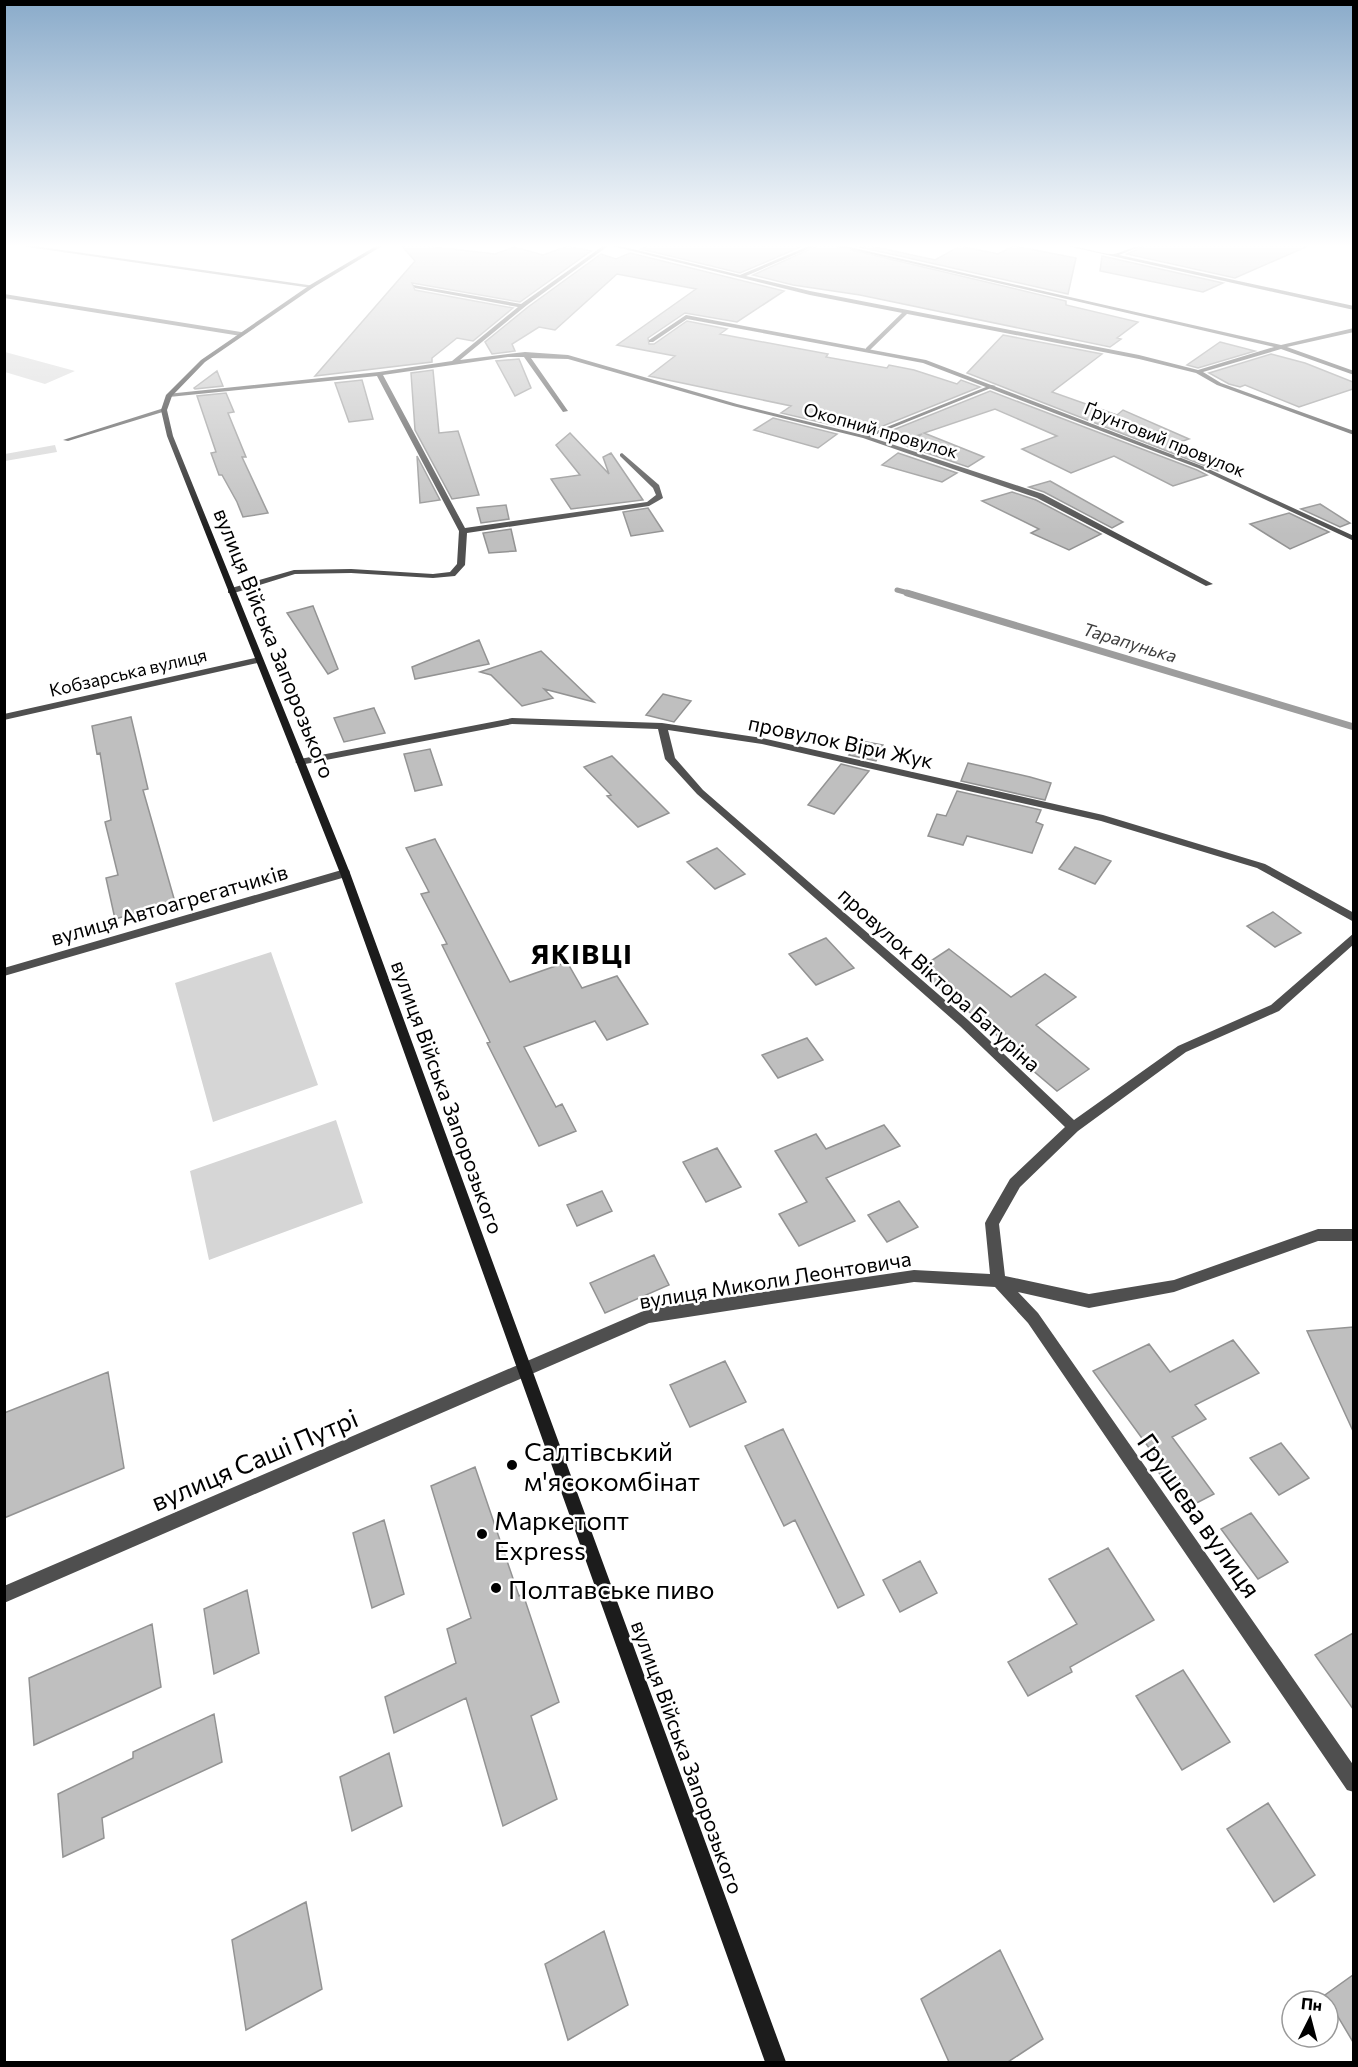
<svg xmlns="http://www.w3.org/2000/svg" width="1358" height="2067" viewBox="0 0 1358 2067" font-family="Commissioner,sans-serif">
  <rect width="100%" height="100%" fill="#fff"/>
  <!-- green -->
  <path fill="#d6d6d6" d="M4,352H5L75,371L45,384L5,372Z
    M55,445L57,452L5,461V454Z
    M271,952L318,1085L213,1122L175,983Z
    M336,1120L363,1203L209,1260L190,1171Z"/>
  <g fill="none" stroke-linecap="round" stroke-linejoin="round">
    <!-- stream-far1 -->
    <path stroke="#9d9d9d" stroke-width="5" d="M897,590L912,594"/>
    <!-- stream -->
    <path stroke="#9d9d9d" stroke-width="7" d="M907,593L1354,727"/>
  </g>
  <!-- building -->
  <path fill="#bfbfbf" stroke="#939393" stroke-width="1.5" d="M402,246H426L495,254L514,247L543,255L568,246L591,251L520,302L412,283L415,290L513,308L473,341L457,338L432,358V362L315,376L415,261Z
    M648,246H803L740,273L641,249Z
    M817,246H835L1066,301V305L1138,322L1117,338L1121,339L1110,347L860,295L793,285L753,275Z
    M855,246H871L935,260L960,246L998,254L1014,246L1076,258L1068,294Z
    M1144,246H1308L1235,278L1127,254Z
    M630,253L784,291L737,322L685,313L648,338L649,344H654L687,321L727,329L720,334L828,354L826,357L887,368L889,365L914,370L957,384L961,380L980,387L878,428L856,420L845,428L781,413L791,406L649,376L675,356L617,345L696,289L617,274L555,330L539,327L512,344L515,351L492,354L485,342L528,307L601,254L616,259Z
    M1102,256L1223,283L1203,292L1100,271Z
    M1003,335L1102,354L1052,392L1117,415L1123,410L1189,439L1177,443L1232,467L1218,471L967,373Z
    M1220,342L1255,351L1198,368L1187,365Z
    M1271,354L1305,363L1353,382V389L1299,407L1245,385L1240,387L1229,384L1209,373Z
    M519,359L531,388L515,396L496,361Z
    M433,370L439,433L458,431L479,495L452,499L415,430L411,373Z
    M217,371L223,386L195,389L194,388Z
    M362,380L373,419L349,422L335,383Z
    M990,391L1197,470L1207,475L1173,486L1114,456L1071,473L1022,449L1057,436L995,409L924,433L984,457L968,467L906,446L922,434L906,439L888,432Z
    M226,393L234,412L228,413L246,457H242L268,513L243,517L237,502L222,475H219L211,453L216,452L197,396Z
    M773,418L837,434L818,448L754,430Z
    M570,433L609,474L603,457L611,453L643,500L571,509L551,479L580,475L556,445Z
    M898,453L957,473L942,482L882,465Z
    M417,456L440,500L420,503Z
    M1050,481L1123,522L1112,528L1044,492L1029,487Z
    M1012,492L1036,500L1101,534L1069,550L1031,533L1039,529L982,501Z
    M1320,504L1350,523L1340,527L1301,509Z
    M506,505L509,519L481,523L477,508Z
    M648,508L663,531L631,536L623,512Z
    M1289,513L1329,532L1290,549L1250,524Z
    M511,529L516,551L489,553L483,533Z
    M313,606L338,669L328,674L287,613Z
    M479,640L489,664L415,679L412,667Z
    M541,651L594,702L544,689L553,698L522,706L491,675L480,672Z
    M663,694L691,701L674,722L646,715Z
    M374,708L385,733L344,742L334,718Z
    M131,717L148,789L143,790L175,902L115,919L106,878L118,875L105,822L111,820L100,753L97,754L92,726Z
    M861,741L883,745L876,761L849,755Z
    M430,749L442,785L415,791L404,754Z
    M612,756L669,813L638,827L607,796L611,795L584,767Z
    M968,763L1030,777L1051,783L1045,800L961,781Z
    M841,764L869,771L834,814L808,805Z
    M957,791L1041,810L1036,822L1043,825L1032,853L967,836L963,845L928,836L937,814L946,816Z
    M435,839L510,982L567,962L582,988L617,976L648,1024L607,1040L595,1021L524,1047L556,1107L562,1104L576,1131L539,1146L487,1043L490,1042L442,945L447,944L421,894L429,892L406,848Z
    M1075,847L1111,861L1095,884L1059,869Z
    M717,848L745,874L715,889L687,862Z
    M1273,912L1301,933L1275,947L1247,926Z
    M826,938L854,968L816,985L789,954Z
    M949,949L1011,997L1045,974L1076,997L1036,1025L1089,1069L1057,1091L1004,1046L1007,1044L961,1005L917,970Z
    M807,1038L823,1060L778,1078L762,1055Z
    M884,1125L900,1146L826,1178L855,1221L799,1246L779,1214L807,1202L775,1151L816,1134L826,1149Z
    M717,1148L741,1187L706,1202L683,1162Z
    M602,1191L612,1211L577,1226L567,1205Z
    M899,1201L918,1227L887,1242L868,1215Z
    M654,1255L669,1285L605,1313L590,1283Z
    M1353,1327V1431L1307,1331Z
    M1233,1340L1259,1373L1195,1405L1206,1419L1172,1437L1214,1494L1185,1509L1157,1470L1163,1467L1093,1371L1149,1344L1170,1372Z
    M725,1361L746,1402L690,1427L670,1385Z
    M108,1372L124,1468L4,1518V1413Z
    M783,1429L864,1595L838,1608L795,1520L784,1526L745,1446Z
    M1281,1443L1309,1478L1279,1495L1250,1458Z
    M475,1467L519,1596L523,1594L559,1702L531,1716L557,1799L503,1826L466,1698L394,1733L385,1697L456,1663L447,1629L471,1618L431,1486Z
    M1251,1513L1288,1562L1258,1579L1221,1529Z
    M384,1520L404,1594L372,1608L353,1533Z
    M1108,1548L1154,1620L1070,1667L1072,1672L1028,1696L1008,1662L1077,1624L1049,1579Z
    M920,1561L937,1593L900,1612L883,1580Z
    M247,1590L259,1653L214,1674L204,1609Z
    M152,1624L161,1687L34,1745L29,1678Z
    M1353,1633V1709L1315,1655Z
    M1183,1670L1230,1742L1182,1770L1136,1696Z
    M214,1714L222,1762L102,1818L104,1838L63,1857L58,1794L133,1758V1752Z
    M389,1753L402,1806L352,1831L340,1777Z
    M1268,1803L1315,1875L1274,1902L1227,1829Z
    M306,1902L322,1989L246,2030L232,1940Z
    M604,1931L628,2005L568,2040L545,1964Z
    M1000,1950L1043,2039L1008,2062H949L921,1999Z
    M1353,1975V2042L1325,1995Z"/>
  <g fill="none" stroke-linecap="round" stroke-linejoin="round">
    <!-- lane -->
    <path fill="#4f4f4f" fill-rule="evenodd" d="M21,246H34L315,286L312,288Z
      M904,311L909,312L870,350H866V348Z
      M991,385L996,386L867,438L862,437Z
      M164,408L167,410L166,411L68,441L63,440Z"/>
    <!-- street -->
    <path fill="#4f4f4f" fill-rule="evenodd" d="M603,246H608L527,305L460,360L525,352L568,355L737,404L867,436L1043,494L1213,584L1206,586L1037,498L863,438L733,406L568,359L531,358L568,411L563,412L524,357H508L383,375L465,528L647,502L656,495L653,488L620,456V454L622,453L659,485L663,498L649,506L467,533L465,565L455,576L433,578L351,573L295,574L234,593H228V589L294,570L351,569L433,574L450,572L457,564L459,531L377,376L169,397L167,396V394L379,372L452,361L518,307L415,288L413,285L521,304Z
      M612,246H620L740,275L809,246H815L746,276L810,291L1139,355L1198,370L1274,347L837,246H845L1281,345L1354,328V332L1287,347L1354,371V375L1281,349L1203,372L1221,383L1354,431V435L1217,385L1196,373L1139,359L810,295Z
      M1067,246C1081,246 1103,255 1114,254C1124,252 1132,246 1142,246L1119,255L1354,306V310Z
      M4,294L241,332L244,334L241,336L4,298Z
      M686,315L926,360L1202,466L1354,536V541L1198,468L923,363L687,319L653,342H649V340Z
      M259,657L263,660L262,662L4,720V714Z
      M512,718L662,723L762,738L1103,815L1265,864L1354,913V922L1257,868L1101,821L762,744L668,730L675,758L703,790L968,1020L1074,1120L1178,1046L1271,1005L1354,933V944L1279,1011L1186,1052L1078,1131L1020,1187L999,1224L1005,1276L1089,1294L1174,1280L1318,1229H1354V1241H1318L1174,1292L1089,1308L1018,1292L1038,1313L1354,1766V1792L1347,1790L1028,1323L995,1287L914,1282L649,1323L4,1603V1586L648,1309L914,1270L990,1274L985,1223L987,1219L1010,1179L1065,1127L960,1026L697,794L665,759L658,729L512,724L300,765L295,762L300,759Z
      M345,869L349,870L350,873L349,876L4,976V968Z"/>
    <!-- secondary -->
    <path fill="#1c1c1c" fill-rule="evenodd" d="M376,246H382L314,287L205,362L172,396L167,410L173,436L350,873L786,2062H765L340,873L167,436L161,410L166,395L201,360L310,285Z"/>
  </g>
  <!-- sky -->
  <linearGradient id="sky" x2="0" y2="1"><stop stop-color="#8aabca"/><stop offset="0.46" stop-color="#fff"/><stop offset="1" stop-color="#fff" stop-opacity="0"/></linearGradient>
  <rect width="1358" height="535" fill="url(#sky)"/>
  <!-- markers -->
  <g fill="#000" stroke="#fff" stroke-width="2">
    <circle cx="512" cy="1465" r="6"/>
    <circle cx="482" cy="1534" r="6"/>
    <circle cx="496" cy="1588" r="6"/>
  </g>
  <g text-anchor="middle" dominant-baseline="central" stroke-width="5" stroke-linejoin="round" paint-order="stroke">
    <!-- far-street labels -->
    <g font-size="18" fill="#000" stroke="#fff">
      <text transform="translate(881 430) rotate(16)">Окопний провулок</text>
      <text transform="translate(1165 439) rotate(22)">Ґрунтовий провулок</text>
      <text transform="translate(128 672) rotate(-13)">Кобзарська вулиця</text>
    </g>
    <!-- far-water labels -->
    <g font-size="18" font-style="italic" fill="#3e3e3e" stroke="#fff">
      <text transform="translate(1130 642) rotate(17)">Тарапунька</text>
    </g>
    <!-- street labels -->
    <g font-size="21" fill="#000" stroke="#fff">
      <text transform="translate(275 643) rotate(68)">вулиця Війська Запорозького</text>
      <text transform="translate(841 741) rotate(12)">провулок Віри Жук</text>
      <text transform="translate(169 904) rotate(-16)">вулиця Автоагрегатчиків</text>
      <text transform="translate(940 979) rotate(42)">провулок Віктора Батуріна</text>
      <text transform="translate(448 1097) rotate(70)">вулиця Війська Запорозького</text>
      <text transform="translate(775 1279) rotate(-9)">вулиця Миколи Леонтовича</text>
      <text transform="translate(688 1757) rotate(70)">вулиця Війська Запорозького</text>
    </g>
    <!-- near-poi labels -->
    <g font-size="26" fill="#000" stroke="#fff" text-anchor="start">
      <text x="524" y="1450">Салтівський<tspan x="524" dy="30">м'ясокомбінат</tspan></text>
      <text x="494" y="1519">Маркетопт<tspan x="494" dy="30">Express</tspan></text>
      <text x="508" y="1588">Полтавське пиво</text>
    </g>
    <!-- near-street labels -->
    <g font-size="26" fill="#000" stroke="#fff">
      <text transform="translate(254 1459) rotate(-23)">вулиця Саші Путрі</text>
      <text transform="translate(1200 1515) rotate(55)">Грушева вулиця</text>
    </g>
    <!-- district labels -->
    <g font-size="27" font-weight="bold" letter-spacing="1.5" fill="#000" stroke="#fff">
      <text x="582" y="953">ЯКІВЦІ</text>
    </g>
  </g>
  <!-- border -->
  <rect width="1358" height="2067" fill="none" stroke="#000000" stroke-width="12"/>
  <!-- north arrow -->
  <g transform="translate(1310 2019) rotate(6)"><circle r="28" fill="#ffffff" stroke="#999999" stroke-width="1.5"/>
  <path d="M0-4.5L10 22L0 15L-10 22Z" fill="#000000"/>
  <text y="-9" font-size="16" font-weight="bold" text-anchor="middle" fill="#000000">Пн</text>
  </g>
</svg>
